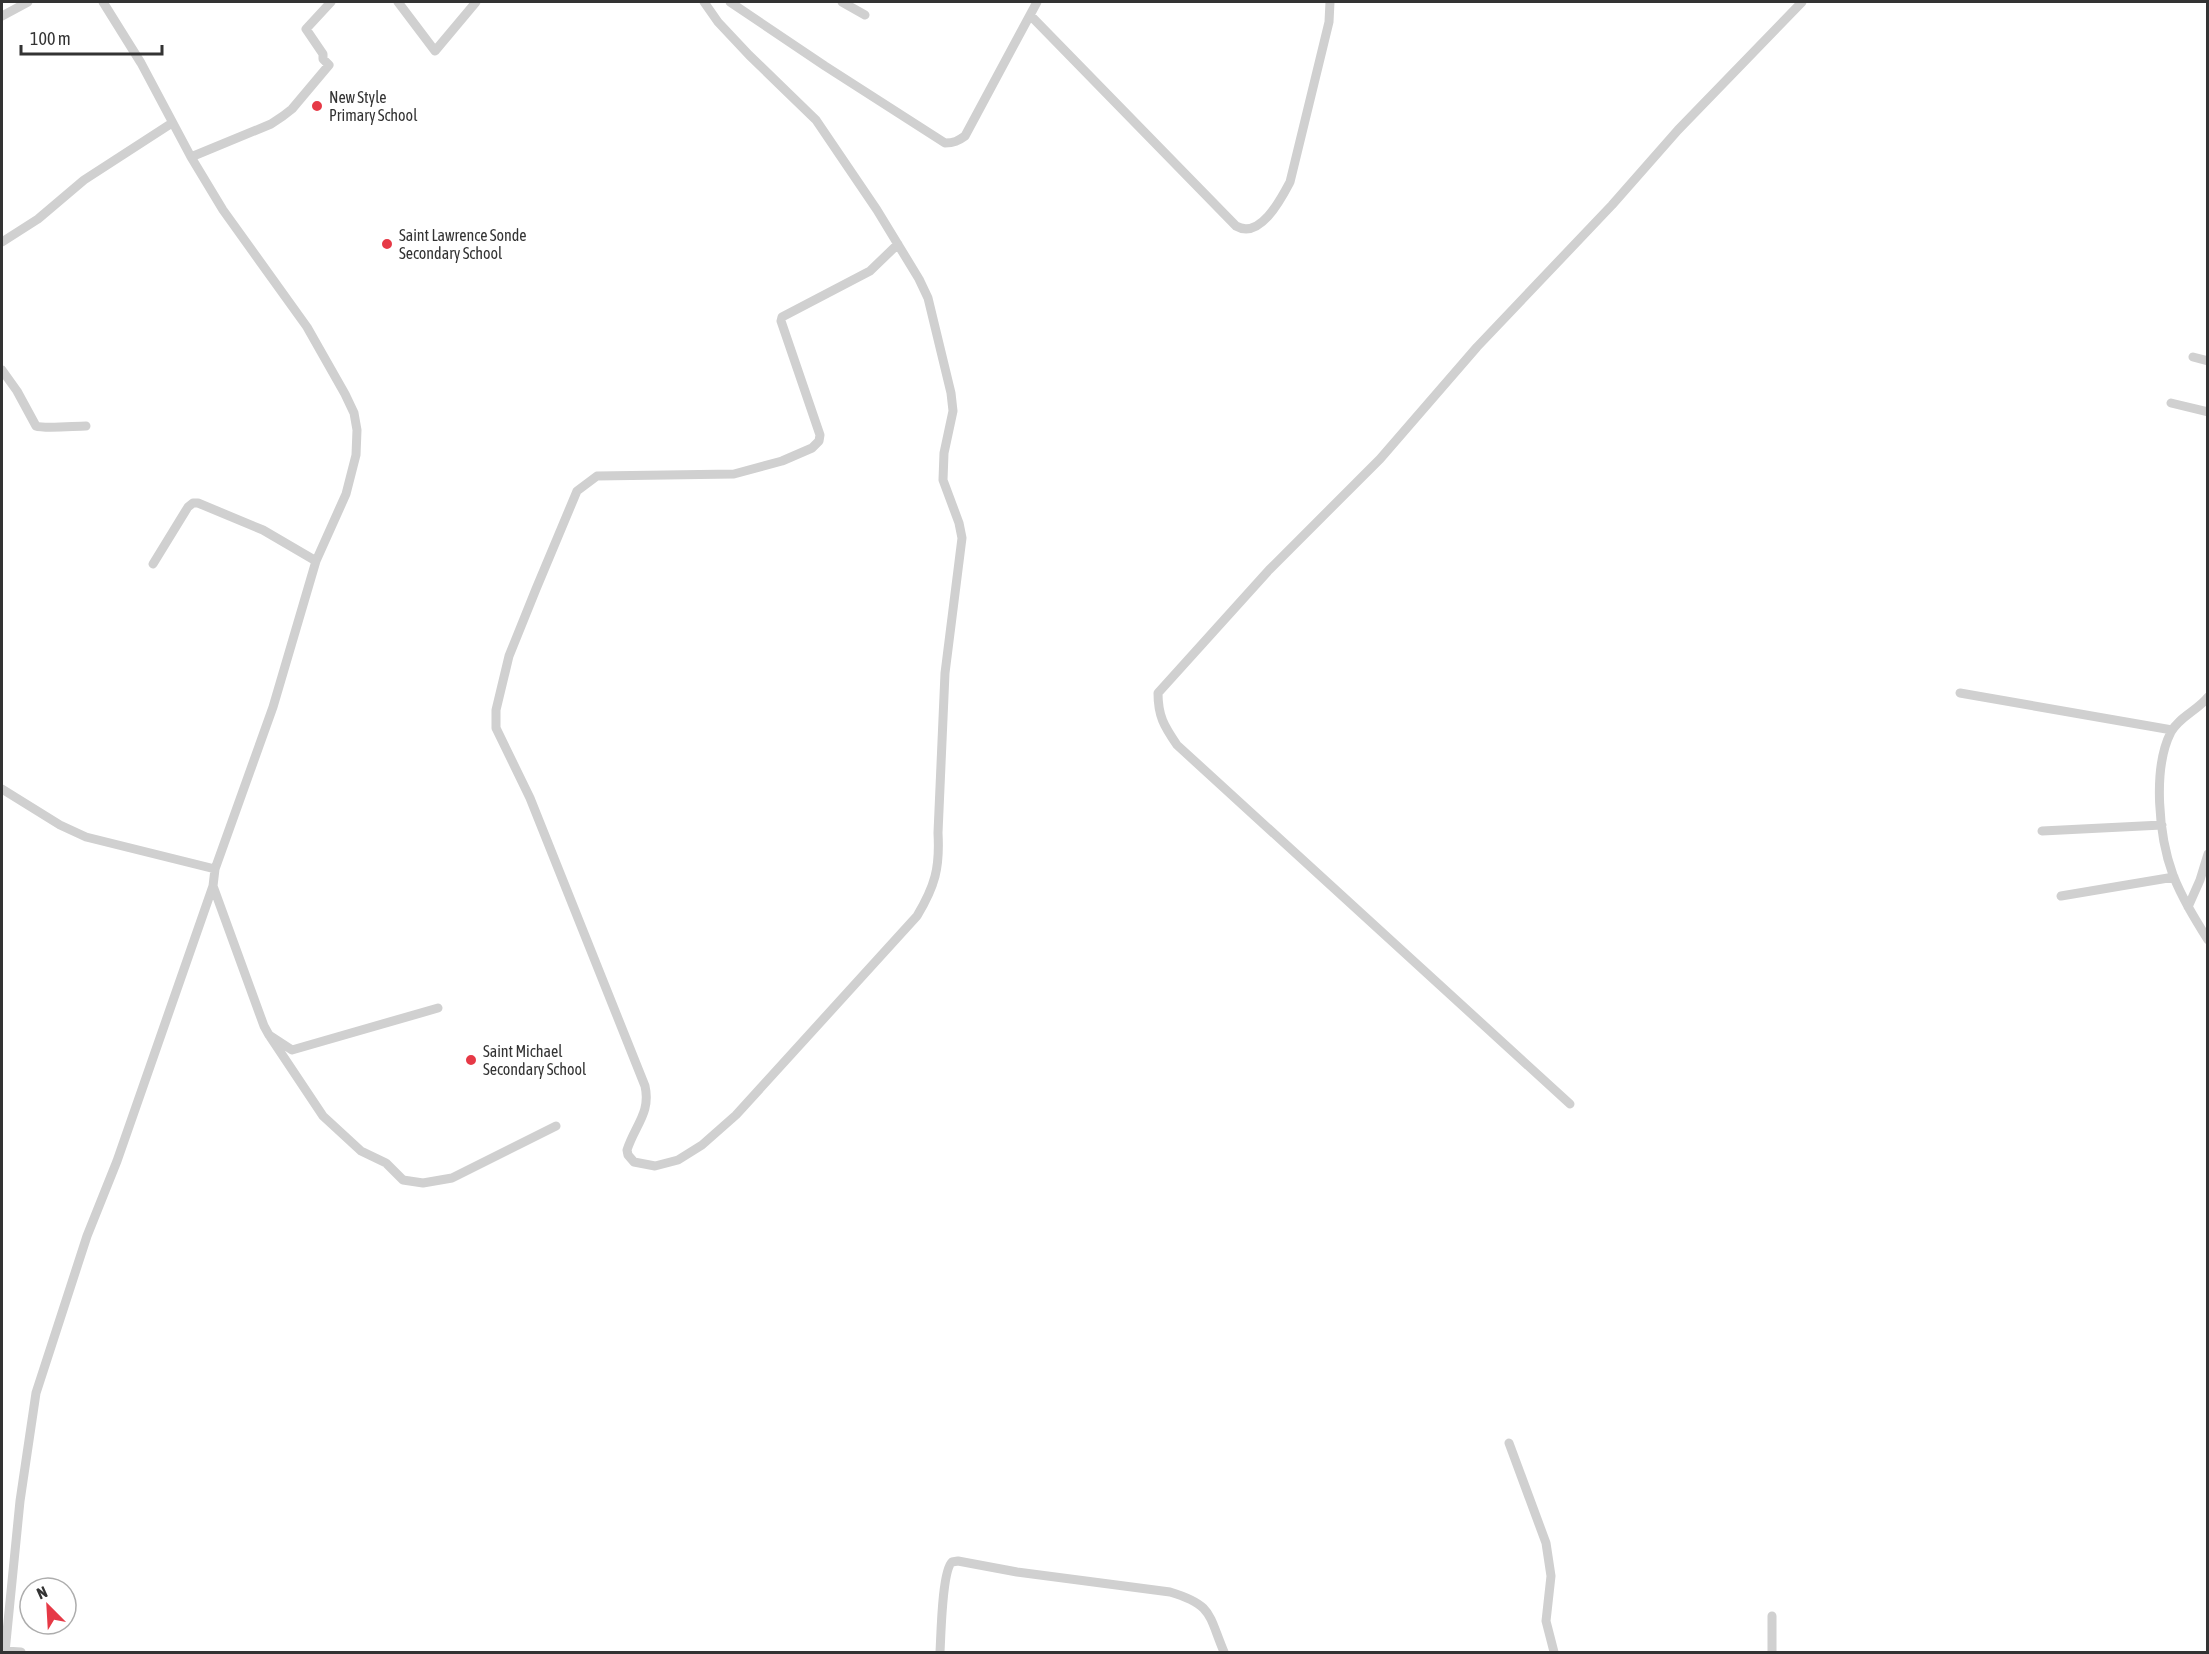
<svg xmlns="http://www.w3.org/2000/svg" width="2209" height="1654" viewBox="0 0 2209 1654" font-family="'Asap Condensed',sans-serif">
  <rect width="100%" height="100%" fill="#fff"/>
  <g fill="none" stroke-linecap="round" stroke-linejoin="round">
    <!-- minor -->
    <path stroke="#d0d0d0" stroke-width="9" d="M398,2L435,51L476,2
      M704,2L718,22L749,55L816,120L877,210L919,279L928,298L951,393L953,411L944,453L943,480L959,523L962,538L945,673L938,833C940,868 935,886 917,916L736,1115L702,1145L678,1160L655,1166L634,1162L628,1155L627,1150C635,1125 651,1113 645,1086L530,798L496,728V710L509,656L536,589L577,491L597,476L734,474L782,461L812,448L819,441L820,435L781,321L782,317L870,271L898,244
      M730,2L825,66L945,143C954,143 958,141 965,136L1037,2
      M842,2L865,15
      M1030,15L1236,226C1260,240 1281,199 1290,182L1329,22L1330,2
      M2,16L28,2
      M191,157L271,124L283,116L292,109L329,65L323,59V54L306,29L331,2
      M2,242L38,219L84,180L172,123
      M2193,357L2208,361
      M2,370L17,391L36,426C44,429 75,426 86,426
      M2171,403L2208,412
      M153,564L188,507L193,503H198L263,530L316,561
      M1960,693L2172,730
      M2208,697C2198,710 2179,717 2171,732C2152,769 2159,837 2173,875C2182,898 2195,919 2208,940
      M2,789L60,825L86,837L215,869
      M2042,831L2162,825
      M213,886L264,1026L269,1035L292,1050L438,1008
      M2061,896L2174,877
      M2188,907L2200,880L2208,854
      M269,1035L323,1116L361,1151L386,1163L403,1180L423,1183L452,1178L556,1126
      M1570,1104L1177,745C1164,726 1158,716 1158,693L1269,570L1380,459L1477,347L1612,205L1678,130L1802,2
      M1509,1443L1546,1543L1551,1576L1546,1621L1554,1652
      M1772,1616V1652
      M5,1651L21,1652
      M5,1652L20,1501L36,1393L87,1236L117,1161L213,886L215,869L273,707L316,561L346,494L356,455L357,430L354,413L345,394L307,327L223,210L191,157L141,63L103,2
      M940,1652C941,1636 942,1571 952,1562L958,1561L1017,1572L1170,1592C1213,1605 1208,1614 1224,1652"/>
  </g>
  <!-- markers -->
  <g fill="#e63946" stroke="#fff" stroke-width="2">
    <circle cx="317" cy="106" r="6"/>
    <circle cx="387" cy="244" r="6"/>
    <circle cx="471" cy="1060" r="6"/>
  </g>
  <g text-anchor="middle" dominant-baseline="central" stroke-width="6" stroke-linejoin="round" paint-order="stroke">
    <!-- poi labels -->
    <g font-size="16" fill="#333" stroke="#fff" text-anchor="start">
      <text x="329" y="97">New Style<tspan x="329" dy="18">Primary School</tspan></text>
      <text x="399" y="235">Saint Lawrence Sonde<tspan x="399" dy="18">Secondary School</tspan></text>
      <text x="483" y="1051">Saint Michael<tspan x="483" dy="18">Secondary School</tspan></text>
    </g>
  </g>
  <!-- border -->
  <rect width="2209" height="1654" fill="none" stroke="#333333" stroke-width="6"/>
  <!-- north arrow -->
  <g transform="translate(48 1606) rotate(336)"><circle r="28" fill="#ffffff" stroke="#adadad" stroke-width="1.5"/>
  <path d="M0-4.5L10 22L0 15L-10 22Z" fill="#e63946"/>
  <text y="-9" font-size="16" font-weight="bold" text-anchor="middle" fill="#333333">N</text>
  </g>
  <!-- scale -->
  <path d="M21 45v9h141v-9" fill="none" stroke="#333333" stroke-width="3"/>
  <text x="30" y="45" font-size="18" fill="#333333" stroke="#ffffff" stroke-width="4.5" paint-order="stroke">100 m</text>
</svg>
